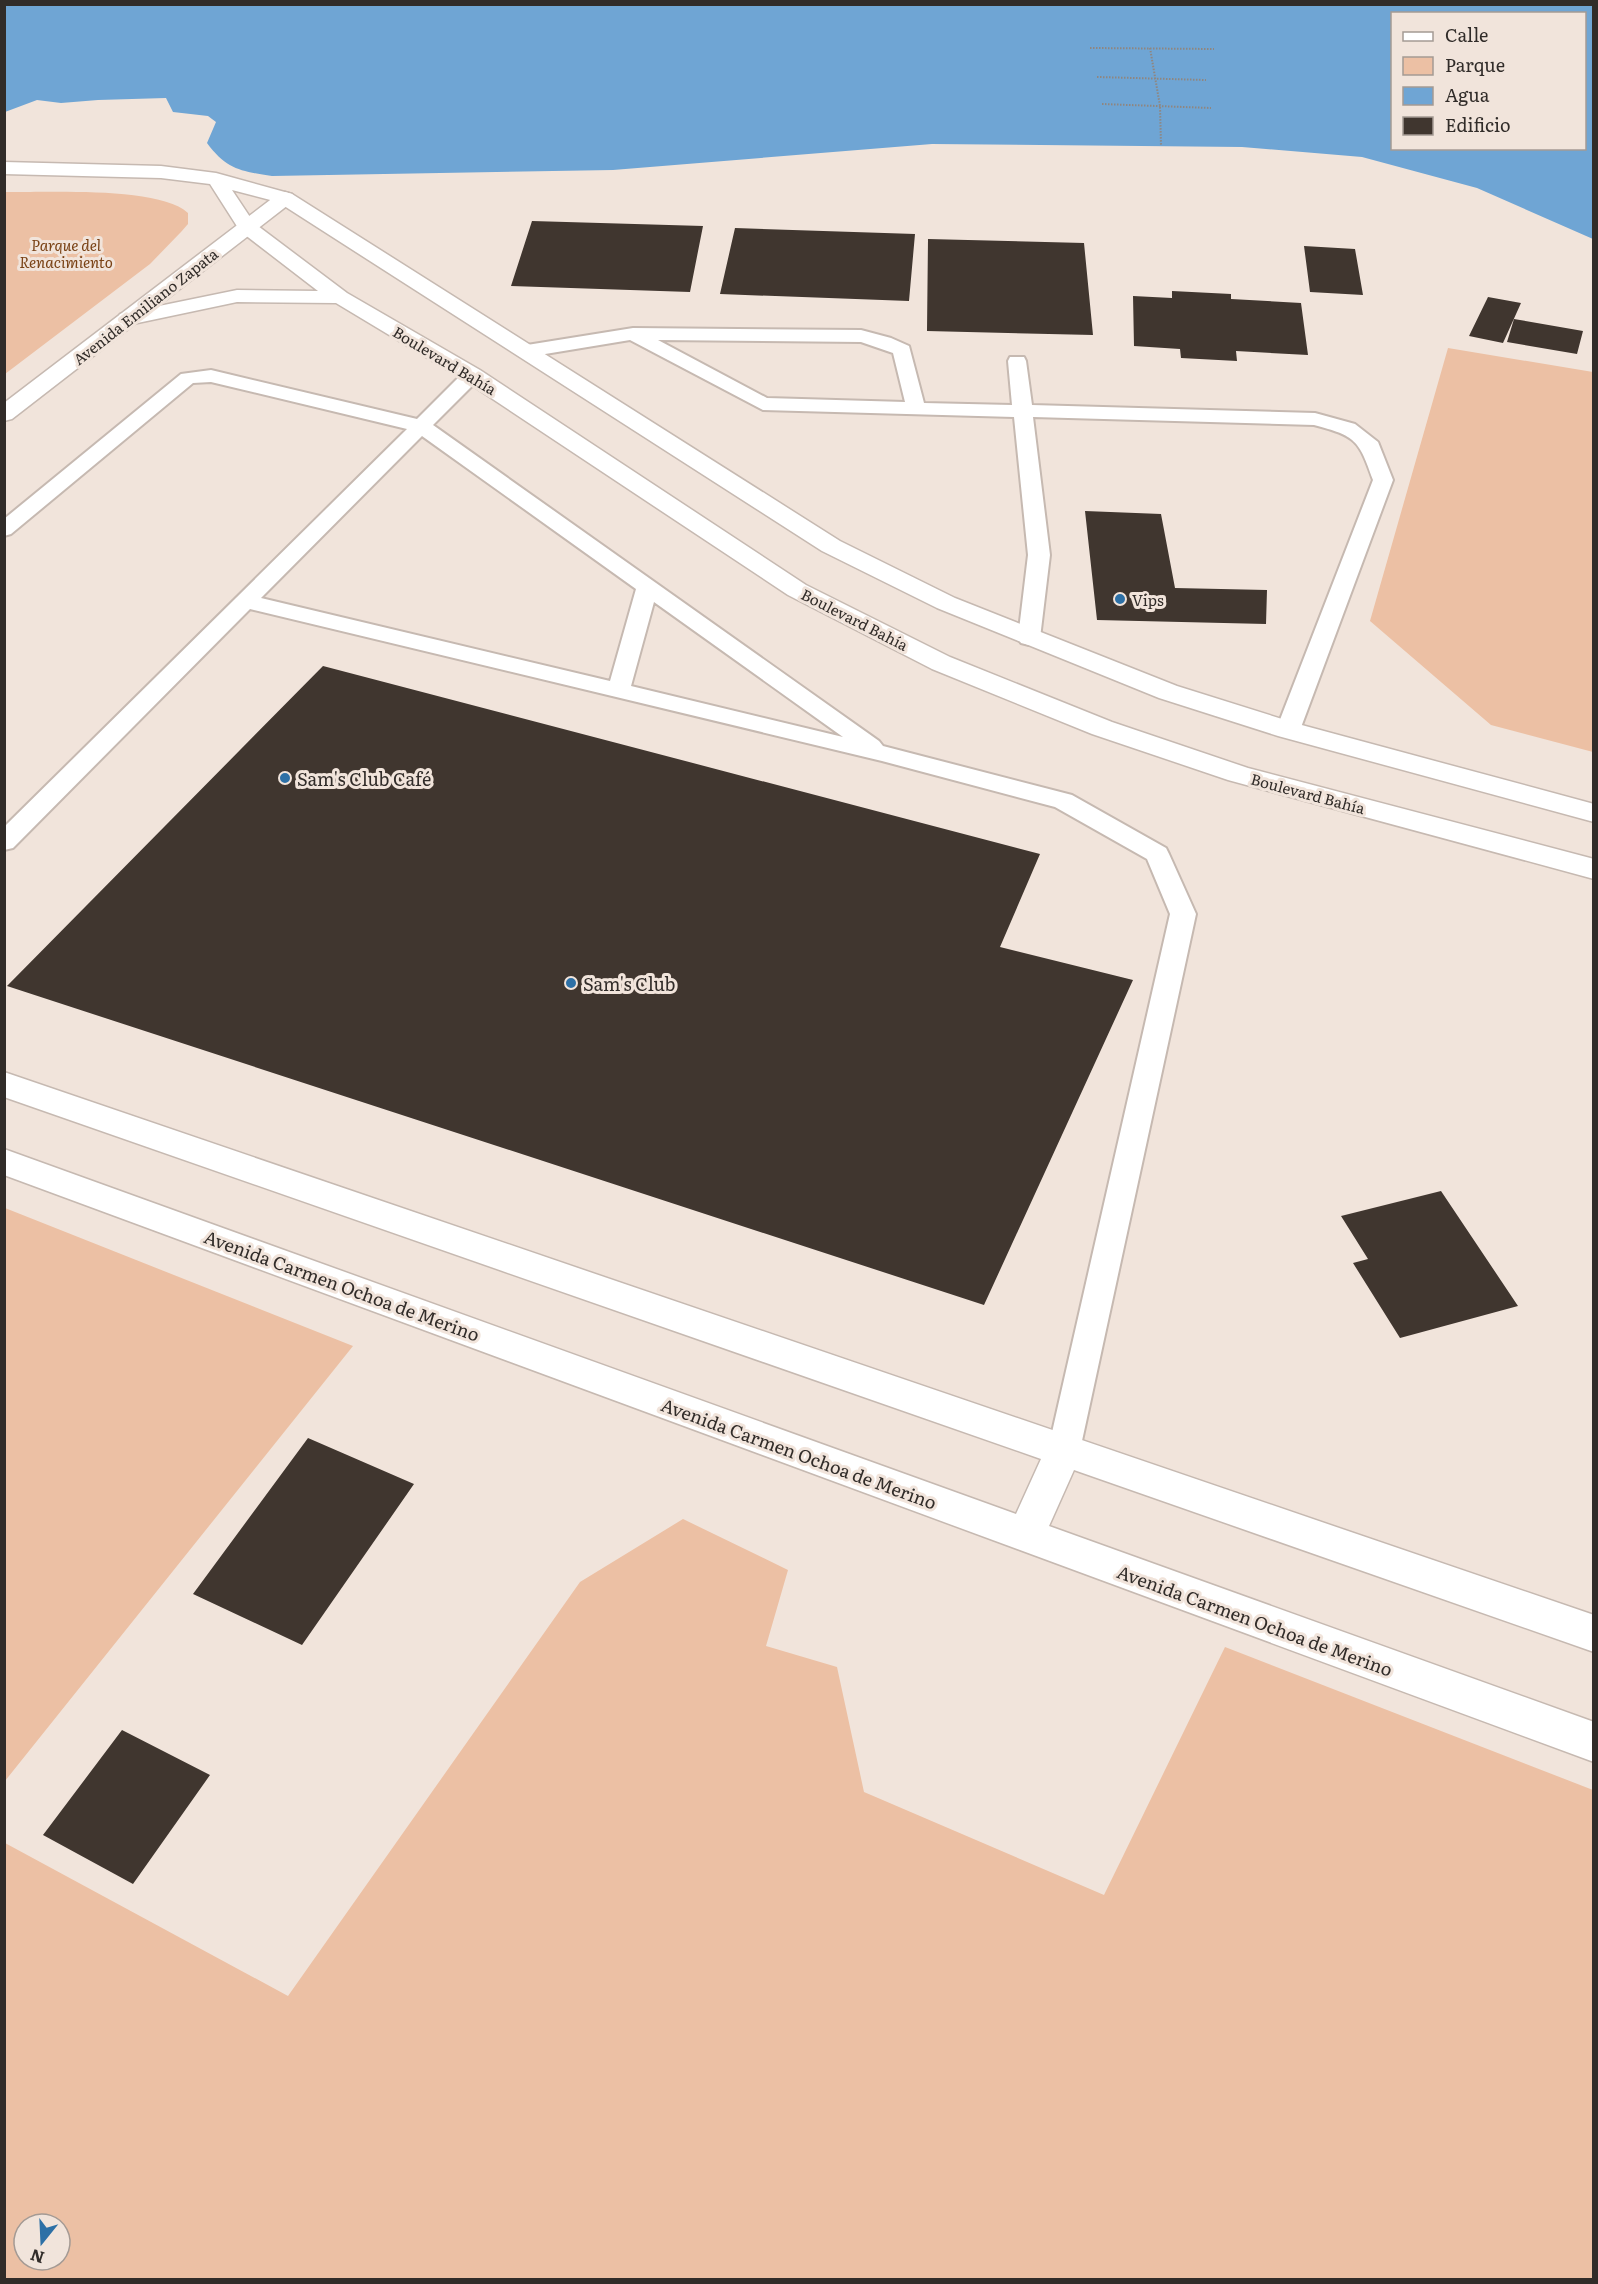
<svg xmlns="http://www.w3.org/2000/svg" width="1598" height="2284" viewBox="0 0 1598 2284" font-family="Literata,serif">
  <rect width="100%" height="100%" fill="#f1e4db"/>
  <!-- green -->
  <path fill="#ecc0a4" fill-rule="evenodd" d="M5,192C46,193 159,186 188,213V224L181,232L150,264L5,374Z
    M1448,348L1593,372V752L1491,725L1370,621Z
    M5,1208L353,1346L5,1781Z
    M683,1519L788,1570L766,1646L837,1667L864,1792L1104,1895L1225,1647L1593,1790V2279H5V1843L288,1996L580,1582ZM24,2224H60V2260H24Z"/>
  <!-- water -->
  <path fill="#6fa5d4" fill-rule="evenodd" d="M5,4L1593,5V239L1477,188L1362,157L1242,147L932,144L613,170L272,176C241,171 227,170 207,143L216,122L208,116L173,112L166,98L98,100L61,103L37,100L5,112ZM1392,14H1584V148H1392Z"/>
  <!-- building -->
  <path fill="#40362f" d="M532,221L703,226L690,292L511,286Z
    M735,228L915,234L909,301L720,294Z
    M928,239L1084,243L1093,335L927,331Z
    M1304,246L1355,249L1363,295L1310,292Z
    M1172,291L1231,294V299L1301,303L1308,355L1236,351L1237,361L1181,358L1180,349L1134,346L1133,296L1172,298Z
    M1488,297L1521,303L1503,343L1469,336Z
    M1514,319L1583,331L1577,354L1507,342Z
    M1085,511L1161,514L1175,588L1267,590L1266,624L1097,620Z
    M323,666L1040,854L1000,947L1133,980L984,1305L7,986Z
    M1441,1191L1518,1306L1400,1338L1353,1263L1368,1259L1341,1216Z
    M308,1438L414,1484L302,1645L193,1594Z
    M122,1730L210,1775L133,1884L43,1835Z"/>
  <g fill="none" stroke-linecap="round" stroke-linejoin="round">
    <defs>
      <path id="service" d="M633,328L861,330L891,338L909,346L924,403L1012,405L1008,361L1010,357H1024L1026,361L1032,405L1315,413L1355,424L1378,442L1393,480L1300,730L1296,735L1288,737L1280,735L1276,730L1373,480C1359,440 1356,436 1314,425L1033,417L1050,555L1040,638L1037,643L1029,645L1021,643L1018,638L1028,555L1014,417L763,410L630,340L527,357L520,355L518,351L520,347L527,345ZM658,340L861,342L893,353L905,402L767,398Z
        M472,369L479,371L482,375L479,379L433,425L879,741L883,746L1072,795L1166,848L1169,854L1196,914L1080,1450L1075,1460L1064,1464L1053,1460L1048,1450L1170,914L1147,859L1055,807L882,761L250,609L13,848L4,850V827L407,429L211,382L193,383L11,534L4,536V519L181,374L211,370L417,419L465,371ZM422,436L636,589L610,681L261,598ZM654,602L843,737L631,686Z"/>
      <path id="minor" d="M285,192L292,194L295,198L292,202L12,419L4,421V403L278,194Z
        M4,1072L1594,1615V1652L1074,1470L1049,1526L1594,1722V1762L4,1175V1149L1016,1514L1041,1459L4,1097Z"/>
      <path id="secondary" d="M4,162L161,166L216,173L292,194L840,541L955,598L1177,686L1298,724L1594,804V822L1278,736L1159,698L937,608L822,551L278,202L232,190L254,223L347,293L480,370L806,585L950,657L1112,722L1248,768L1594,859V879L1228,780L1092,734L932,669L788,595L464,380L336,303L237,302L128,325L120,324L117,319L120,314L237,290L318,291L240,231L210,184L161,178L4,174Z"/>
    </defs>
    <!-- service casing -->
    <use href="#service" stroke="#c6b9b1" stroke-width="4"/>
    <!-- minor casing -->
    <use href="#minor" stroke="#c6b9b1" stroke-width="3"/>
    <!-- secondary casing -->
    <use href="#secondary" stroke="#c6b9b1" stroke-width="3"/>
    <!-- path -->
    <path stroke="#8f8680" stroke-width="2" stroke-dasharray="1.5 1.5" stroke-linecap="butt" d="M1090,48L1214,49
      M1150,48L1160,106L1161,146
      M1097,77L1206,80
      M1102,104L1211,108"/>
    <!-- service -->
    <use href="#service" fill="#fff" fill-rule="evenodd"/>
    <!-- minor -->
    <use href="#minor" fill="#fff" fill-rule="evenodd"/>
    <!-- secondary -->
    <use href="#secondary" fill="#fff" fill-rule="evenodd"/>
  </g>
  <!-- markers -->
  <g fill="#2d70a6" stroke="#f1e4db" stroke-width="2">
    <circle cx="1120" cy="599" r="6"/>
    <circle cx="285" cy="778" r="6"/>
    <circle cx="571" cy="983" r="6"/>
  </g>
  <g text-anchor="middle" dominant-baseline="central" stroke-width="6" stroke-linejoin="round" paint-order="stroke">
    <!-- far-park labels -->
    <g font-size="15" font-style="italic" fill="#794114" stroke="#f1e4db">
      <text x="66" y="244">Parque del<tspan x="66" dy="17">Renacimiento</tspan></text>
    </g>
    <!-- far-street labels -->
    <g font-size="15" fill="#312c29" stroke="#f1e4db">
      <text transform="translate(145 306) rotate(-38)">Avenida Emiliano Zapata</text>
      <text transform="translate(445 360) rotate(31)">Boulevard Bahía</text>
      <text transform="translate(855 619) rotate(27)">Boulevard Bahía</text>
      <text transform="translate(1308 793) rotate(15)">Boulevard Bahía</text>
    </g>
    <!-- far-poi labels -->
    <g font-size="15" fill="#312c29" stroke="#f1e4db" text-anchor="start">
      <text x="1132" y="599">Vips</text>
    </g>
    <!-- poi labels -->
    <g font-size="18" fill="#312c29" stroke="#f1e4db" text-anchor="start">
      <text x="297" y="778">Sam's Club Café</text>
      <text x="583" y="983">Sam's Club</text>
    </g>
    <!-- street labels -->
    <g font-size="18" fill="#312c29" stroke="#f1e4db">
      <text transform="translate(342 1285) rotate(20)">Avenida Carmen Ochoa de Merino</text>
      <text transform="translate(799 1453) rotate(20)">Avenida Carmen Ochoa de Merino</text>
      <text transform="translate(1255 1620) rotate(20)">Avenida Carmen Ochoa de Merino</text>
    </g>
  </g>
  <!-- border -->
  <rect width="1598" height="2284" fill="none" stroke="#312c29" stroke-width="12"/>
  <!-- legend -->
  <rect x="1391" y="12" width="195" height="138" fill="#f1e4db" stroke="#a49a94" stroke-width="1.5"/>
  <rect x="1403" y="32" width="30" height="9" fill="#ffffff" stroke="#a49a94" stroke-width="1.5"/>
  <text x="1445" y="42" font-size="18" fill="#312c29">Calle</text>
  <rect x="1403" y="57" width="30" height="18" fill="#ecc0a4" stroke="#a49a94" stroke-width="1.5"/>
  <text x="1445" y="72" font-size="18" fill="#312c29">Parque</text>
  <rect x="1403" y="87" width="30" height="18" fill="#6fa5d4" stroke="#a49a94" stroke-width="1.5"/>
  <text x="1445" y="102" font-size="18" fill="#312c29">Agua</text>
  <rect x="1403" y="117" width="30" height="18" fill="#40362f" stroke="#a49a94" stroke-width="1.5"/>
  <text x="1445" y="132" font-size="18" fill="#312c29">Edificio</text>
  <!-- north arrow -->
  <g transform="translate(42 2242) rotate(198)"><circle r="28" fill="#f1e4db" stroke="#a49a94" stroke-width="1.5"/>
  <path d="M0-4.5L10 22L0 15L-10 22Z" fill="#2d70a6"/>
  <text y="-9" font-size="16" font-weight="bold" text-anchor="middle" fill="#312c29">N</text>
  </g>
</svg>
